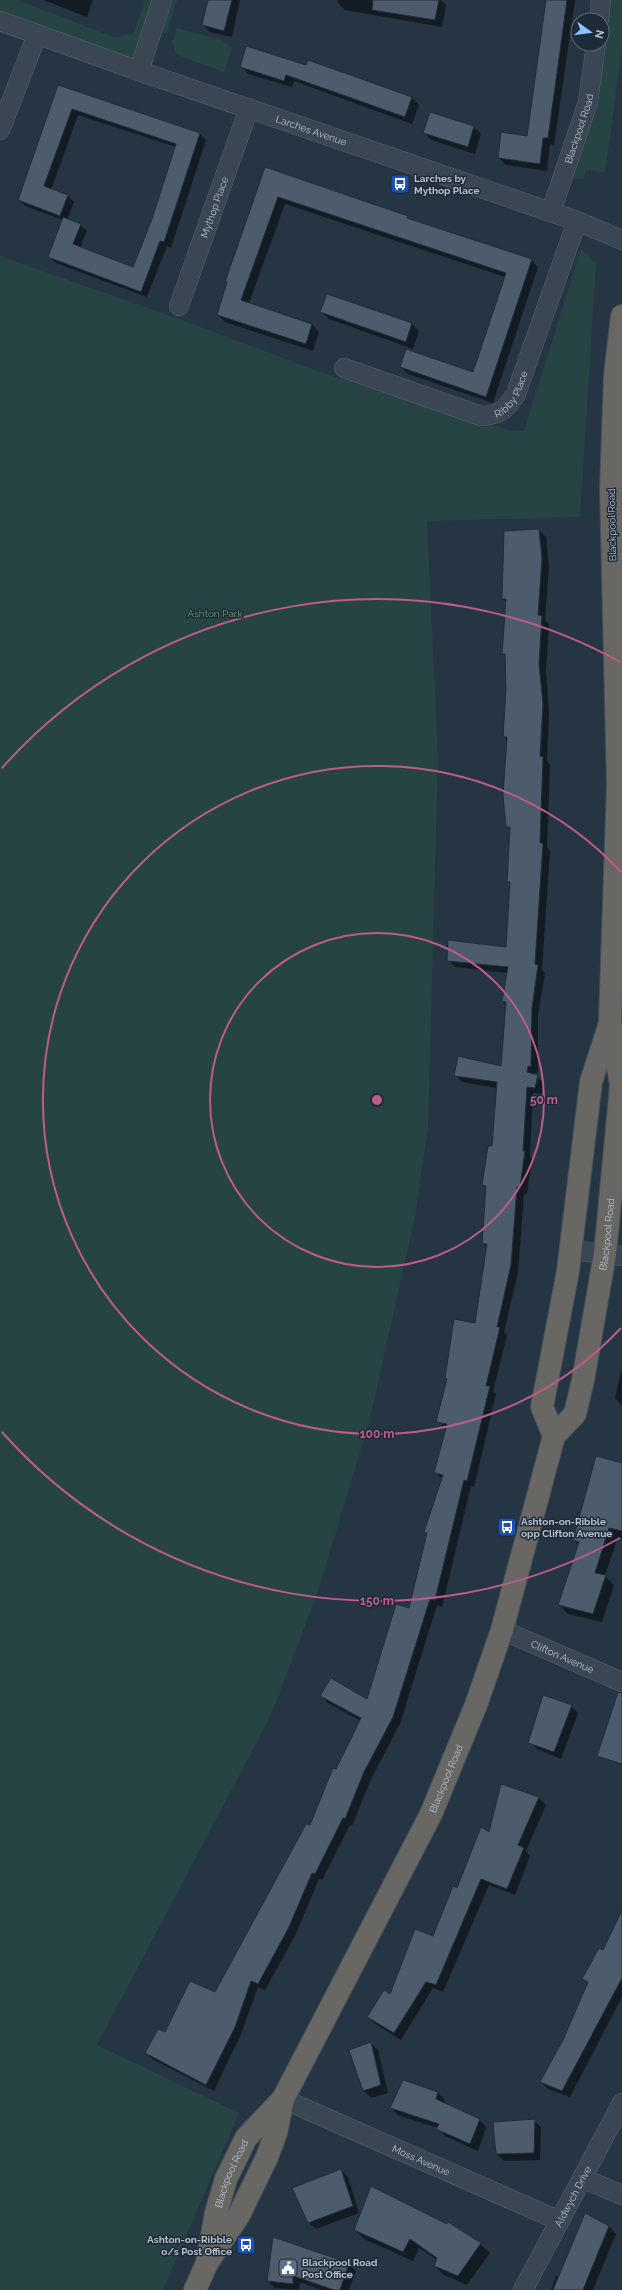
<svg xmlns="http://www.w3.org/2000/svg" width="622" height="2290" viewBox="0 0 622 2290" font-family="Raleway,sans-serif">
  <rect width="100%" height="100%" fill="#253543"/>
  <!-- green -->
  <path fill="#274444" d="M0,0H17L114,37L133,34L145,0H162L139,71L0,19Z
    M171,0H177L167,33L161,32Z
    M609,0H622V48L605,173L586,170L584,179H573L590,124Z
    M177,28L222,40L232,48L224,72L177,55L172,43Z
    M581,249L596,264L580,517L427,521L438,759L428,1129L415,1216L369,1423L317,1594L271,1715L97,2045L239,2113L163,2290H0V256L179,319L326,374L509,430L524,431Z"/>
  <!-- shadow -->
  <path fill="#0007" fill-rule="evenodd" d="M43,0H93L87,17Z
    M209,0H240L232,37L210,32L203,25Z
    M338,0H441L446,5L442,27L345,10L338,3Z
    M547,0H575L554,145L550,144L547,171L506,165L499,158L528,137Z
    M241,66L412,98L419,105L412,124L294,81L292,87L248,74Z
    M58,87L200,134L206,140L171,248L167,246L147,297L56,263L49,256L63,220L25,206L19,200ZM78,115L176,147L153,220L133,268L80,248L87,231L80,225L67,220L74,202L67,195L51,190Z
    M430,113L474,127L481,134L475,154L431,140L424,132Z
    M266,168L407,217L411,220L531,260L538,267L493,403L408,374L401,367L473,374L505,277L285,204L249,303L312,324L319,332L313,351L225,322L218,315L228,283L226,281Z
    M321,312L412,324L419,331L413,349L329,319Z
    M539,530L546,537L549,567L545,620L549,624L546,671L549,712L547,761L550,765L547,847L550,851L542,970L545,973L538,1015V1073H534V1075L544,1083L542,1094L533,1093L530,1157L532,1159L527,1194H524L518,1273L504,1332L507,1335L493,1392L496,1394L474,1487L471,1486L442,1607L437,1605L400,1724L371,1779L352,1826L350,1825L322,1880L319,1879L295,1936L265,1990L258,1987L241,2034L214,2091L154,2060L146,2053L165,2033L216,1994L311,1826L361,1721L328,1703L321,1696L368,1700L410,1609L427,1534L425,1532L443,1480L436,1473L446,1429L438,1421L448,1380L446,1378L476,1324L488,1248L483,1244L487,1189L483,1185L493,1147L497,1088L462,1082L455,1075L502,1067L506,1004L503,1001L508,973L455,967L448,960L506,948L511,885L508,882L511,831L507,826L508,740L504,737L507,689L506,657L503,654L507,603L503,599Z
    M622,1368V1406L615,1398Z
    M622,1464V1538L618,1537L605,1576L614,1585L602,1622L568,1614L559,1605L579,1545L574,1540Z
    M571,1706L578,1713L561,1759L537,1749L530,1742Z
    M502,1785L539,1798L546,1805L526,1851L530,1856L515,1895L489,1885L443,1992L433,1988L401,2040L375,2024L368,2017L390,1995L434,1937L458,1889L490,1833Z
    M622,1913V1997L570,2097L548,2089L541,2082L565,2038L588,1984L583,1978L603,1951Z
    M371,2043L378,2050L388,2093L371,2098L364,2091L350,2051Z
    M404,2082L438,2093L445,2100L444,2104L479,2120L486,2127L478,2151L445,2136L438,2128L398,2115L391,2108Z
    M534,2120L541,2127L540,2160L504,2161L497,2154Z
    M341,2170L348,2177L359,2213L316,2229L308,2222Z
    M449,2223L480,2244L490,2253L467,2285L444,2275L435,2266L437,2260L419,2248L413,2261L364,2239L355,2230L447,2225Z
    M609,2226L616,2234L593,2290H551L556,2276L559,2277Z
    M274,2238L349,2264L356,2271L349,2290H322L300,2282L299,2290L275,2288L268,2281Z"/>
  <!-- building -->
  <path fill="#4c5c6d" stroke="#202d3a" d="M208,0H232L224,31L202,25Z
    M373,0H439L435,20L372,10Z
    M546,0H567L548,138H543L540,164L498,158L501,132L527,136Z
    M246,46L306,65L308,60L412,97L405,117L286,75L284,81L240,67Z
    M58,85L200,133L164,242L160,241L141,292L48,257L63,217L81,224L73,244L133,267L152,219L176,144L72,109L44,186L68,195L60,216L18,200Z
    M430,112L474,126L468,147L423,133Z
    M265,167L408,216L407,218L532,259L486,397L400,367L406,349L473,372L506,273L278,197L241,300L312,324L306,344L217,315L227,282H225Z
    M327,294L412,323L406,342L320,312Z
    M539,529L542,559L538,615L542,616L539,664L543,704L540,756L543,757L540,843H543L535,964L538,965L532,1008L531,1067L528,1066L527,1072L538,1075L535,1088L527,1087L523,1151H525L520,1187H517L511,1265L497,1327H500L486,1386H490L467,1481L464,1480L435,1600L430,1599L393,1717L364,1772L345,1819L343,1818L315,1874L312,1873L288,1929L258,1984L251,1981L235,2027L206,2085L145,2053L158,2029L165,2032L190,1981L215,1992L306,1824L310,1825L333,1768L336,1769L361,1718L320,1696L331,1678L367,1699L396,1604L409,1608L427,1533L424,1532L443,1475L434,1473L447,1424L436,1422L447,1379L445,1378L454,1319L475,1323L487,1244H482L486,1186L482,1185L488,1146H492L497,1082L454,1076L458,1056L501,1066L506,1002L502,1001L508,967L447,961L448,940L506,947L510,882H507L510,827H506L503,795L507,737H503L506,689L505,654H502L506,599H502L504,531Z
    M596,1456L622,1463V1531L609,1528L595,1573L606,1575L593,1614L558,1605L579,1542L573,1540Z
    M618,1692L622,1693V1764L597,1756Z
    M543,1695L572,1705L554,1752L528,1743Z
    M501,1784L539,1797L518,1845L524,1848L507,1889L481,1879L436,1985L426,1982L394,2033L367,2017L384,1990L390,1994L415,1929L433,1936L453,1886L457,1888L481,1827L489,1832Z
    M622,1910V1978L562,2091L540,2082L564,2038L588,1982L582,1979L599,1948L603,1950Z
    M371,2042L381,2085L363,2091L349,2050Z
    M403,2080L438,2092L436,2099L480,2119L470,2144L436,2129L439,2124L390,2108Z
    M535,2119L534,2153L496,2154L493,2122Z
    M341,2169L353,2206L308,2223L292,2188Z
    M371,2186L447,2224L448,2222L481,2243L458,2276L434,2266L437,2258L410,2239L403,2252L354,2230Z
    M585,2213L609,2226L583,2290H553Z
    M273,2237L349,2263L340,2290H334L293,2276V2284L267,2281Z"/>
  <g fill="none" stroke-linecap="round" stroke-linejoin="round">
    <defs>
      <g id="minor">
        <path d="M599,20L601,0"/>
        <path id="s1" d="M0,21L139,71L577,221L622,240"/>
        <path d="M139,71L162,0"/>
        <path d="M0,130L37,35"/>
        <path id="s2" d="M551,212L588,102L596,44"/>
        <path id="s3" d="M179,306L249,108"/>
        <path id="s4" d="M344,368L481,416C501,415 505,410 516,394L577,221"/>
        <path d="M570,1250L622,1256"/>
        <path id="s5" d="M502,1630L622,1682"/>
        <path id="s6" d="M283,2099L560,2221"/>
        <path d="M582,2178L622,2195"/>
        <path id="s7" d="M523,2290L622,2103"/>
      </g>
      <g id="trunk">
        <path d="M554,1436L542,1407L568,1271L591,1082L609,1026"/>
        <path id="s8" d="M207,2263L216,2213L226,2179L246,2138L283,2099L431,1814L476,1705L502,1630L554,1436L575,1414L583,1380L605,1254L620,1097L621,1085L610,1021L618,785L611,489L615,376L622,316"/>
        <path d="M195,2290L207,2263L239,2215L267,2157L276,2133L283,2099"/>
      </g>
    </defs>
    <!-- minor casing -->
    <use href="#minor" stroke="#586470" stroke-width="20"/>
    <!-- trunk casing -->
    <use href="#trunk" stroke="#44515d" stroke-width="24"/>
    <!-- minor -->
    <use href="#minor" stroke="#3a4653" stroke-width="19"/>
    <!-- trunk -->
    <use href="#trunk" stroke="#686764" stroke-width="22"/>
  </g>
  <!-- distance rings -->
  <g fill="none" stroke="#be5c89" stroke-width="2">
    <circle cx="377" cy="1100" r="167"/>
    <path d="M621 1328A334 334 0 1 1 621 872"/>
    <path d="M620 1538A501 501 0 0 1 2 1432M2 768A501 501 0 0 1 620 662"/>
  </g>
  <!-- icons -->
  <defs>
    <symbol id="bus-square" viewBox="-11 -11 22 22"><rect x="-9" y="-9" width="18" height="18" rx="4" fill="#1a4fb4" stroke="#1e2b38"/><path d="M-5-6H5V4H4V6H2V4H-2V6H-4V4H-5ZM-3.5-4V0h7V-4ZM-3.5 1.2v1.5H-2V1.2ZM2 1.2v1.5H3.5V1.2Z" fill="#fff"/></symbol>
    <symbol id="civic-square" viewBox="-11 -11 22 22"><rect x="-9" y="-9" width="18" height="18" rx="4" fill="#5c6f8a" stroke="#1e2b38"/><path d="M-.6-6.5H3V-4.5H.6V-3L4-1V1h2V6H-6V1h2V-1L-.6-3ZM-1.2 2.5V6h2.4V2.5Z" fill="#fff"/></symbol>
  </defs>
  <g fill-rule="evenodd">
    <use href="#bus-square" x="389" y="173" width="22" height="22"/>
    <use href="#bus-square" x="496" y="1516" width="22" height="22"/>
    <use href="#bus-square" x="235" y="2234" width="22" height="22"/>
    <use href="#civic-square" x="277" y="2257" width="22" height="22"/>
  </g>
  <g text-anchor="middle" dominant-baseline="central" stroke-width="3" stroke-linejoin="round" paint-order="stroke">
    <!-- street labels -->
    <g font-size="10" fill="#b7c1cd" stroke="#1e2b38">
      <text stroke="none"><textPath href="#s1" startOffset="330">Larches Avenue</textPath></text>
      <text stroke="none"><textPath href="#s2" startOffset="88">Blackpool Road</textPath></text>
      <text stroke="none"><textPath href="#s3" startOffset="105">Mythop Place</textPath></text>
      <text stroke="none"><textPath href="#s4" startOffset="186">Ribby Place</textPath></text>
      <text transform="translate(612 525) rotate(-91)">Blackpool Road</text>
      <text stroke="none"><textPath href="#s8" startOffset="1118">Blackpool Road</textPath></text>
      <text stroke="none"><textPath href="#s5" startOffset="66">Clifton Avenue</textPath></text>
      <text stroke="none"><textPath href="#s8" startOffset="545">Blackpool Road</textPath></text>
      <text stroke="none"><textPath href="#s6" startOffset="151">Moss Avenue</textPath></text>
      <text stroke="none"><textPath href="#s8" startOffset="93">Blackpool Road</textPath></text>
      <text stroke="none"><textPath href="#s7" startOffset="106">Aldwych Drive</textPath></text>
    </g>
    <!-- poi labels -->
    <g font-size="10" font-weight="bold" fill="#b7c1cd" stroke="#1e2b38" text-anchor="start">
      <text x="414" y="178">Larches by<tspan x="414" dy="12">Mythop Place</tspan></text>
      <text x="521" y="1521">Ashton-on-Ribble<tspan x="521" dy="12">opp Clifton Avenue</tspan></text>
      <text x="232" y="2239" text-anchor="end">Ashton-on-Ribble<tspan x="232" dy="12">o/s Post Office</tspan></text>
      <text x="302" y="2262">Blackpool Road<tspan x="302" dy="12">Post Office</tspan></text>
    </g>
    <!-- park labels -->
    <g font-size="10" fill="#6d9f74" stroke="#1e2b38">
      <text x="215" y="613">Ashton Park</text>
    </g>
  </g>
  <circle cx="377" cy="1100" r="6" fill="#be5c89" stroke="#1e2b38" stroke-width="2"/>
  <g font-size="12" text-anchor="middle" font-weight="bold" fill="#be5c89" stroke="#1e2b38" stroke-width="3" stroke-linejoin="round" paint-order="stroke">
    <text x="544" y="1104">50 m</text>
    <text x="377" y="1438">100 m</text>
    <text x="377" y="1605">150 m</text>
  </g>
  <!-- north arrow -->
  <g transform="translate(590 32) rotate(104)"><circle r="19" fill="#1e2b38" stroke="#5b6774"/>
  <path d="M0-3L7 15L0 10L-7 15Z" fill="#8bc2fd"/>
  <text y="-6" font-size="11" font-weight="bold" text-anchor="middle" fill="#b7c1cd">N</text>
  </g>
</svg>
